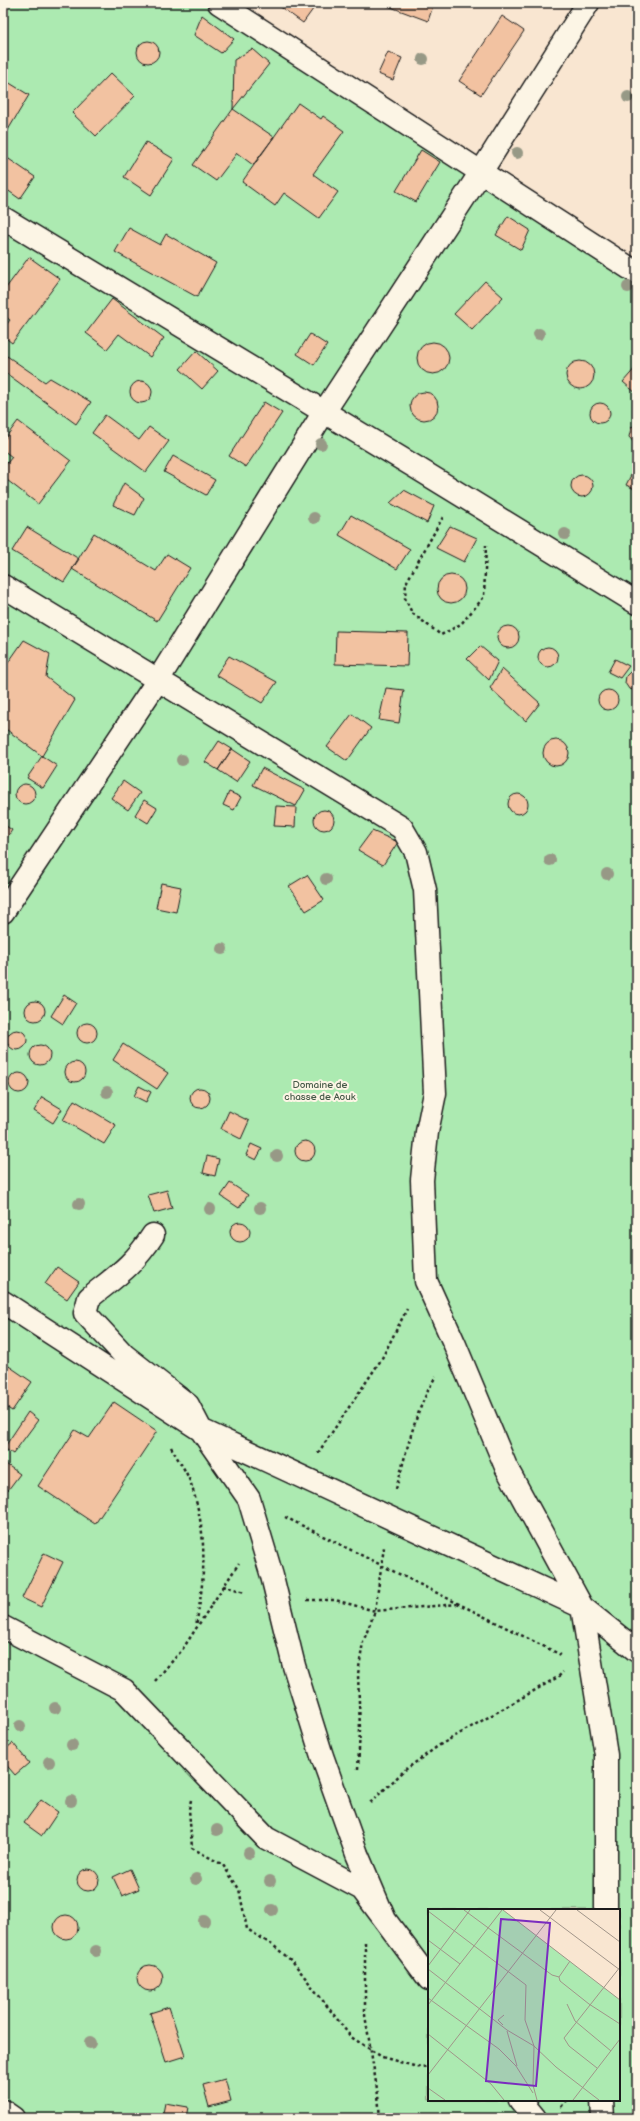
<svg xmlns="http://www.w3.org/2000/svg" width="640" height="2121" viewBox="0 0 640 2121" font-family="'Balsamiq Sans',sans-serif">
  <rect width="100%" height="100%" fill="#f9e6d1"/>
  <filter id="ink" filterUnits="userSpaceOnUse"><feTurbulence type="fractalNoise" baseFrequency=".025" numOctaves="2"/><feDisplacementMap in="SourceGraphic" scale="8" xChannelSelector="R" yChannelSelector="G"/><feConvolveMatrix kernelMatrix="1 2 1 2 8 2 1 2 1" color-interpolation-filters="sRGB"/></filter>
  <g filter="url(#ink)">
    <!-- green -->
    <path fill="#aceab1" stroke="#648366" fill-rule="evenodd" d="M3,3H220L637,272V2118H3ZM429,1910H619V2100H429Z"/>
    <!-- building -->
    <path fill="#f2c2a1" stroke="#1c1c1c" d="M275,3H313L316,5L303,23Z
      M380,3H434L428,21Z
      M527,3H537L534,7Z
      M202,15L234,39L221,53L194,35Z
      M502,16L524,31L481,95L459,81Z
      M137 52a11 11 0 1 1 22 0a11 11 0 1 1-22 0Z
      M252,49L269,64L233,109L234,60Z
      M388,52L402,58L393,80L378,74Z
      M111,73L135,96L96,136L72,113Z
      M3,79L29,95L5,135L3,133Z
      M298,103L321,119L323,116L344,131L313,174L338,192L319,218L284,193L275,206L242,182Z
      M233,109L274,137L253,165L237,153L216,181L193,165Z
      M146,142L174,159L151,195L124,177Z
      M421,150L440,162L416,202L396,191Z
      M3,155L35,177L20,199L3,187Z
      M508,216L530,230L521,250L496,235Z
      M129,228L160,245L166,234L216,263L197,297L115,252Z
      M29,257L60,279L12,343L3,336V329L10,320L3,315V292Z
      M485,281L503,297L472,330L454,314Z
      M112,299L164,338L150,357L119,334L107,349L86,333Z
      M310,334L327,345L314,365L297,354Z
      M417 358a16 16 0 1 1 32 0a16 16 0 1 1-32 0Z
      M196,351L218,371L202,389L180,369Z
      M7,356L45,382L50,378L91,402L76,424L3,371V362Z
      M566 375a14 14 0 1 1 28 0a14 14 0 1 1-28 0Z
      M637,366V394L623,382Z
      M130 392a11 11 0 1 1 22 0a11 11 0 1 1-22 0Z
      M410 406a14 14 0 1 1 28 0a14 14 0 1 1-28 0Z
      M264,402L282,413L246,467L229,456Z
      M590 413a10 10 0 1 1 20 0a10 10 0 1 1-20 0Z
      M105,415L139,440L149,427L169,441L146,472L92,433Z
      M18,421L71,461L38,504L3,477V468L12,457L3,450V441Z
      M637,423V446L629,437L631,428Z
      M173,456L215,480L206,495L164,472Z
      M637,463V490L626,485Z
      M571 486a11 11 0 1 1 22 0a11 11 0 1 1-22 0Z
      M124,483L144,498L135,515L113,505Z
      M404,490L434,506L427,523L390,503Z
      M351,515L410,549L397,569L339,535Z
      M450,526L477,538L464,562L436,548Z
      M27,527L79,559L64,582L12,551Z
      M94,533L156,571L167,554L190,568L157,621L72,569Z
      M437 589a14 14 0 1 1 28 0a14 14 0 1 1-28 0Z
      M497 637a11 11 0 1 1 22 0a11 11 0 1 1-22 0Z
      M336,631L408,633L407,666L335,664Z
      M24,640L50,654L46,677L75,700L42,756L3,727V670Z
      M480,646L498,661L489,680L467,659Z
      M538 657a10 10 0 1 1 20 0a10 10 0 1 1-20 0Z
      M229,656L277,682L262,703L216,675Z
      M615,659L629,666L620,678L608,672Z
      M502,669L540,703L526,721L490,688Z
      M631,671H637V691L629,689L625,683L626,676Z
      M386,688L404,690L399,723L379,720Z
      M598 700a10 10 0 1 1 20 0a10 10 0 1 1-20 0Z
      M352,714L371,728L347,761L327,747Z
      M543 753a13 13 0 1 1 26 0a13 13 0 1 1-26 0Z
      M219,741L232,749L218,770L205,762Z
      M232,749L250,761L236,782L218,770Z
      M42,756L57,766L43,788L27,778Z
      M262,768L305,790L296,806L253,785Z
      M123,781L140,793L128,810L111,798Z
      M15 794a10 10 0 1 1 20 0a10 10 0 1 1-20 0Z
      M229,792L241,797L234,810L223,805Z
      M508 804a10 10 0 1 1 20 0a10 10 0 1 1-20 0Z
      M144,800L157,808L148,823L135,815Z
      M276,806L296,807L295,827L274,826Z
      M314 820a10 10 0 1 1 20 0a10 10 0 1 1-20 0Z
      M3,824L12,830L3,844Z
      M372,831L398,842L383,865L358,850Z
      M307,875L324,900L306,911L289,886Z
      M161,883L181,887L176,912L156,908Z
      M64,995L76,1003L63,1024L51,1016Z
      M25 1011a10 10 0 1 1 20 0a10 10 0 1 1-20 0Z
      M77 1033a10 10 0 1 1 20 0a10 10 0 1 1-20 0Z
      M7 1040a10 10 0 1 1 20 0a10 10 0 1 1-20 0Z
      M123,1044L168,1073L157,1089L113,1060Z
      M30 1055a10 10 0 1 1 20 0a10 10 0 1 1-20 0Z
      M65 1072a10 10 0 1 1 20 0a10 10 0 1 1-20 0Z
      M9 1083a10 10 0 1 1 20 0a10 10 0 1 1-20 0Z
      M139,1086L151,1092L146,1102L134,1096Z
      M190 1098a10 10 0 1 1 20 0a10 10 0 1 1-20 0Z
      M42,1097L62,1109L53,1123L34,1111Z
      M74,1100L116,1125L104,1144L63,1120Z
      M229,1111L249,1121L241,1139L221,1129Z
      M295 1151a10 10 0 1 1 20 0a10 10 0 1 1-20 0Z
      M251,1144L262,1149L256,1160L246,1155Z
      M207,1156L219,1159L215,1176L203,1173Z
      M230,1183L248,1195L239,1208L221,1196Z
      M167,1190L172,1208L154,1213L148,1195Z
      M230 1232a10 10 0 1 1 20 0a10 10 0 1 1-20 0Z
      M57,1267L79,1282L67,1299L45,1284Z
      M3,1362L32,1382L12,1411L3,1405Z
      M114,1402L157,1431L95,1524L38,1486L75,1430L89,1438Z
      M28,1412L38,1420L13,1454L4,1448Z
      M3,1462L20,1474L8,1490L3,1486Z
      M44,1553L63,1562L41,1607L22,1598Z
      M13,1743L29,1763L15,1775L3,1761V1751Z
      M41,1800L58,1812L42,1836L24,1823Z
      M77 1880a11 11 0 1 1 22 0a11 11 0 1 1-22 0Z
      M130,1869L139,1889L122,1896L113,1877Z
      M54 1927a12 12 0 1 1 24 0a12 12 0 1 1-24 0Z
      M137 1978a13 13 0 1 1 26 0a13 13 0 1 1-26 0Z
      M169,2007L185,2056L166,2062L150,2013Z
      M225,2079L231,2101L209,2107L203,2085Z
      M165,2103L188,2107L186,2118H162Z"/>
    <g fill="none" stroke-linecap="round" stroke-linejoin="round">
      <defs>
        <path id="street" d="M3,218L417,468L637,603
          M3,586L402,828L416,852L425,890L435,1093L427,1132L422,1180L426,1281L455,1345L506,1467L582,1607L606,1755V1910
          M3,912L158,680L324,412L481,172L588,3
          M153,1235C133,1266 116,1276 89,1298L85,1313L124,1355L188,1405L201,1430L249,1499L272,1576L294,1666L322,1756L357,1854L385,1920
          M3,1302L201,1430L582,1607L637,1651
          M3,1627L124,1690L266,1838L362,1889L429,1979
          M520,2100L535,2118
          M602,2100L603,2118
          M3,2111L13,2118"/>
        <path id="secondary" d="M219,3L637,273"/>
      </defs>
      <!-- street casing -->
      <use href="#street" stroke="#1c1c1c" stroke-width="25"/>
      <!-- secondary casing -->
      <use href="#secondary" stroke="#1c1c1c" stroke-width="25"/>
      <!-- path -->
      <path stroke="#1c1c1c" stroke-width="2.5" stroke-dasharray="3 3" stroke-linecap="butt" d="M443,517L406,583L405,598L412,613L441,635L461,624L484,597L486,545
        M171,1447C178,1460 188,1473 192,1487C208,1538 205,1575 196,1626
        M318,1453L381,1360L407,1309
        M396,1489C407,1450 415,1411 436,1376
        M285,1517L561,1655
        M223,1586L245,1592
        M307,1600H335L375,1611L457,1604
        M155,1681L182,1650L239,1563
        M358,1769L360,1730L358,1674L363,1642L375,1611L384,1547
        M191,1800L189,1809L192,1848L223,1865L239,1889L247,1929L274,1946L293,1962L351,2037L382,2057L421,2068L429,2067
        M370,1803L405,1770L438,1746L558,1677L563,1672
        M365,1942V2015L378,2095L380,2118
        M561,2107L567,2100"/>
      <!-- street -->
      <use href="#street" stroke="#fcf5e5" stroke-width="22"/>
      <!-- secondary -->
      <use href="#secondary" stroke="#fcf5e5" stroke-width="22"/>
    </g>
    <!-- trees -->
    <g fill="#979986">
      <circle cx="423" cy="59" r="6"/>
      <circle cx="628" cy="97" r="6"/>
      <circle cx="517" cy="153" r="6"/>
      <circle cx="628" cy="287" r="6"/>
      <circle cx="539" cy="334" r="6"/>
      <circle cx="321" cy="444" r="6"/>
      <circle cx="314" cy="518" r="6"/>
      <circle cx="565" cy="534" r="6"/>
      <circle cx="182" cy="760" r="6"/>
      <circle cx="550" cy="860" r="6"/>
      <circle cx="607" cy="874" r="6"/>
      <circle cx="326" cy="879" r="6"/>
      <circle cx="222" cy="949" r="6"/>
      <circle cx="107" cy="1092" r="6"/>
      <circle cx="277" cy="1156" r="6"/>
      <circle cx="79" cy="1204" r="6"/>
      <circle cx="260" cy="1208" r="6"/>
      <circle cx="210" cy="1209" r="6"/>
      <circle cx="55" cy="1708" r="6"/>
      <circle cx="20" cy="1726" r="6"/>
      <circle cx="72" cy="1745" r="6"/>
      <circle cx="49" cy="1762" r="6"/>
      <circle cx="71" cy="1801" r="6"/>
      <circle cx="217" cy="1830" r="6"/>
      <circle cx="249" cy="1853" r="6"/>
      <circle cx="196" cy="1879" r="6"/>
      <circle cx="270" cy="1881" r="6"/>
      <circle cx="272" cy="1910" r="6"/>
      <circle cx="204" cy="1921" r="6"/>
      <circle cx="96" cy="1951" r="6"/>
      <circle cx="90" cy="2043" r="6"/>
    </g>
  </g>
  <g text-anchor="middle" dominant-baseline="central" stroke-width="4" stroke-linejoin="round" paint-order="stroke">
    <!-- park labels -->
    <g font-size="10" fill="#475a49" stroke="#fcf5e5">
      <text x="320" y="1085">Domaine de<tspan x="320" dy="12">chasse de Aouk</tspan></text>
    </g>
  </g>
  <!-- overview -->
  <g transform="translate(428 1909)">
    <rect width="192" height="192" fill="#f9e6d1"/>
    <path d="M0,1H75L192,91V191H0Z" fill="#aceab1"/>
    <path fill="none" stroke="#a19589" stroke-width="1" d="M36,1L124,66L131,68L132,72L161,95L192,115M75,1L192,91M112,1L192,61M149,1L192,33M0,2L98,76L97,111L106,137L105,176L109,191M0,31L32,55M0,57L42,1M0,60L79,121L106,137L128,158L171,191M131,68L142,52M0,89L71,140L88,157L105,184M139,95L147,112L183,142M0,96L74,1M75,116L70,111L76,106M79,122L89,157M0,125L63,175L76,191M169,159L141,137L136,129L192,58M0,166L128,1M0,179L17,191M145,191L192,130"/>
    <path fill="#7b2cbf" fill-opacity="0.15" stroke="#7b2cbf" stroke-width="2" d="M73,10L122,14L108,177L58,172Z"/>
    <rect width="192" height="192" fill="none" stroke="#1c1c1c" stroke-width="2"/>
  </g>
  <!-- margin -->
  <rect width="640" height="2121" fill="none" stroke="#fcf5e5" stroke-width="16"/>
  <rect x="8" y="8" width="624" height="2105" fill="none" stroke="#1c1c1c" stroke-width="1.5" filter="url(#ink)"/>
</svg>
